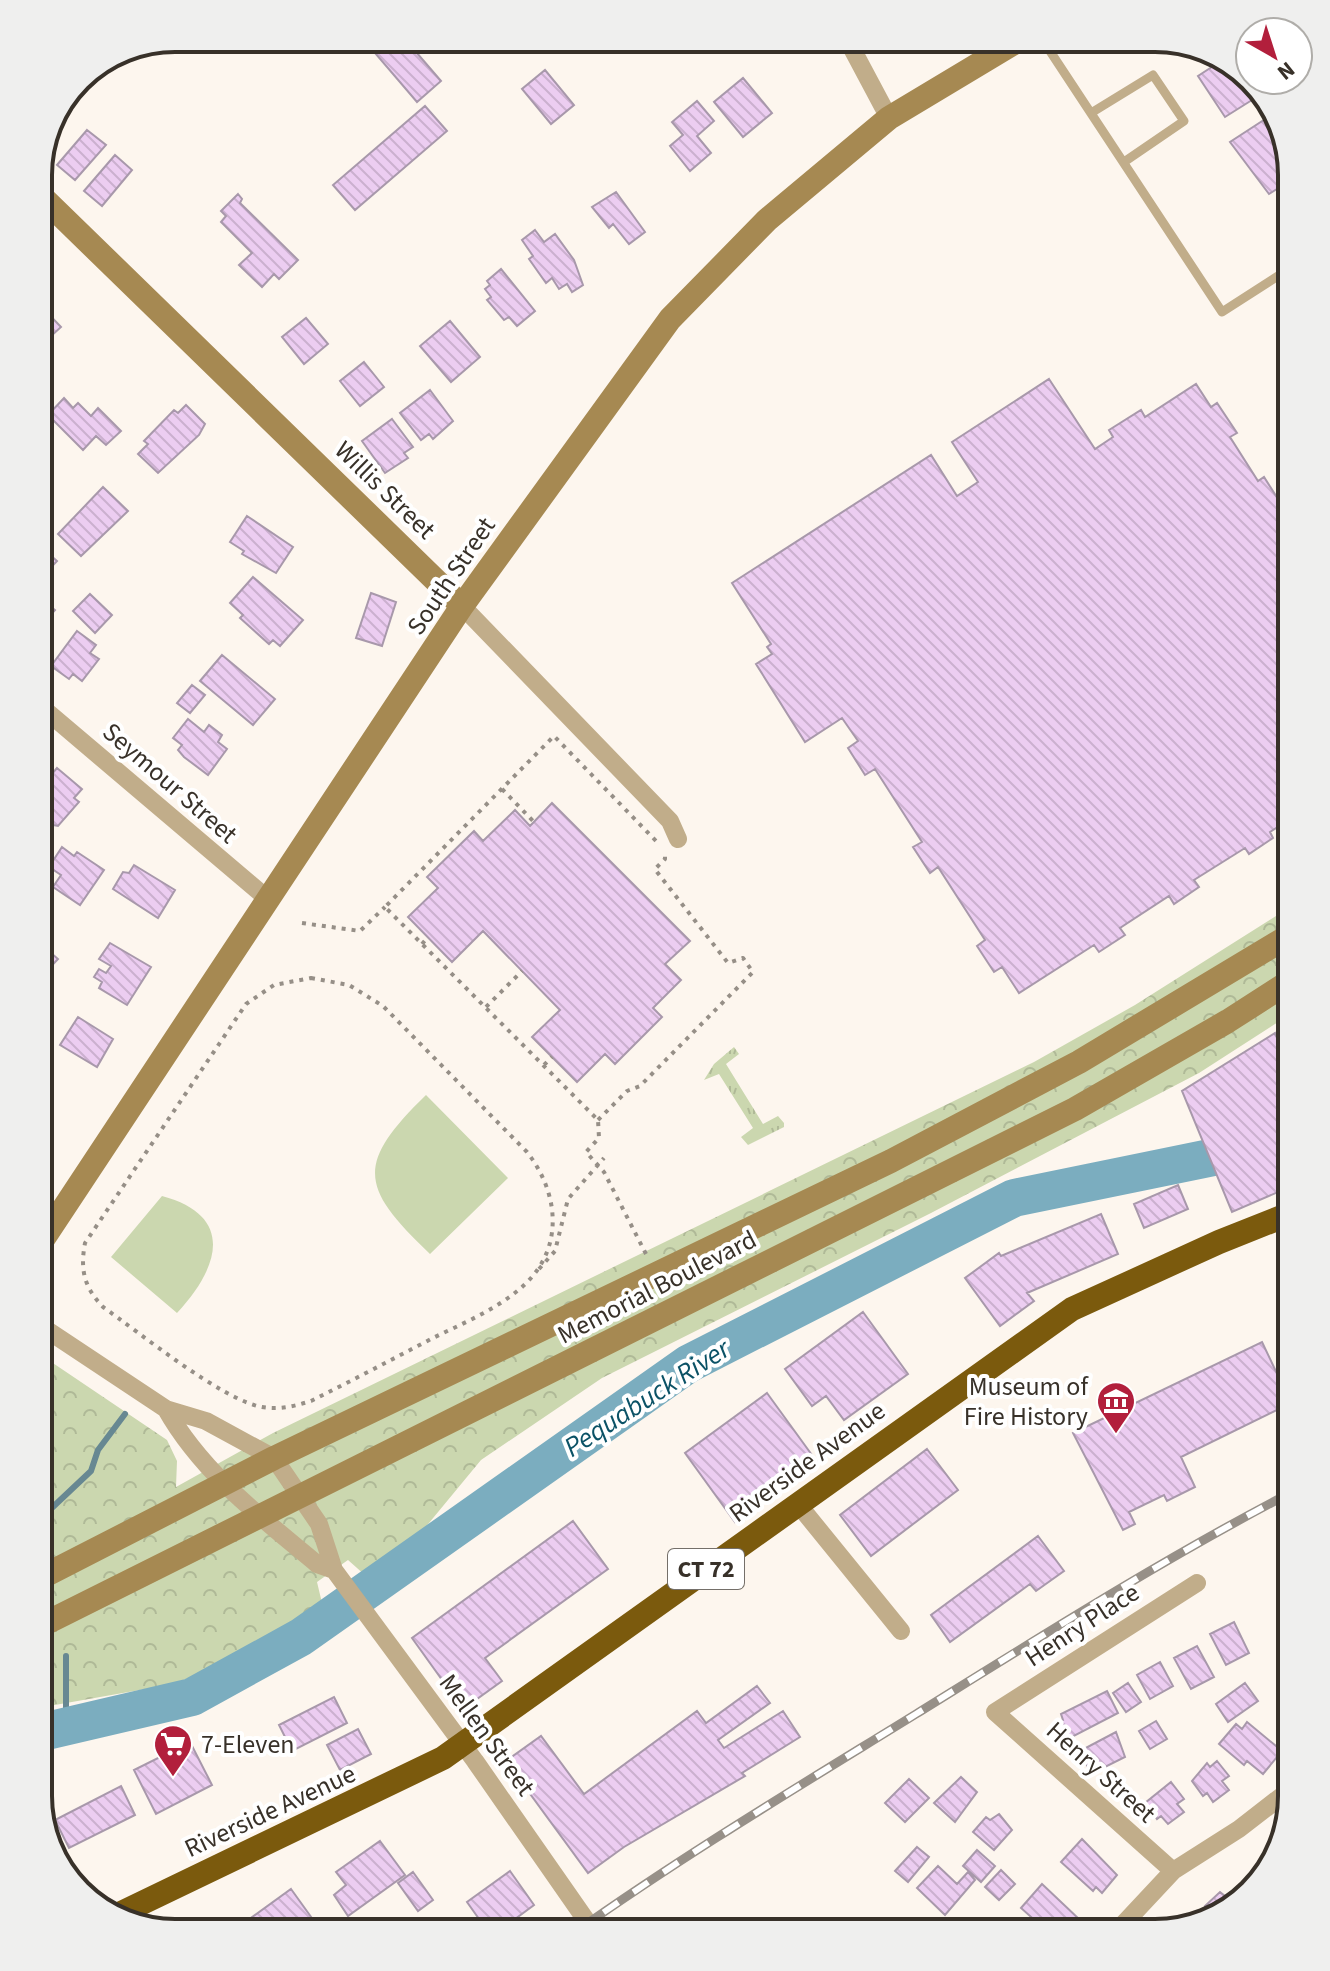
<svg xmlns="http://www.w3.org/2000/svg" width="1330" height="1971" viewBox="0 0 1330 1971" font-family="'Source Sans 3',sans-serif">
  <defs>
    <pattern id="grass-tufts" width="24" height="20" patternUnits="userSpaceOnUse" patternTransform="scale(2)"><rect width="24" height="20" fill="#cbd7af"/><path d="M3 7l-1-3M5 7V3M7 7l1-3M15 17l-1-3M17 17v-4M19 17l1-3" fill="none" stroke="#afb997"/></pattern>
    <pattern id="forest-crowns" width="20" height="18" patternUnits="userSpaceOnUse" patternTransform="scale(2)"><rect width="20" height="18" fill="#cbd7af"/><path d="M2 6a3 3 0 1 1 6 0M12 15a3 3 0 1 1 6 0" fill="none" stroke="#afb997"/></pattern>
    <pattern id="building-back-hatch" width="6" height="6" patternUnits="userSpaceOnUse" patternTransform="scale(2)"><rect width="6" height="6" fill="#eccdf1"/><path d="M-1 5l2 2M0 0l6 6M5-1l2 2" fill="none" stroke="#cbb0cf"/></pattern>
  </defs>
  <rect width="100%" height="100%" fill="#fdf6ee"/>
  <!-- grass -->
  <path fill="url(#grass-tufts)" d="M734,1047L739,1054L726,1064L763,1124L778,1116L784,1123V1127L748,1145L741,1137L753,1128L719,1074L704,1080L714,1064Z"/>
  <!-- forest -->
  <path fill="url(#forest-crowns)" d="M1292,906V1013L1199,1073L931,1213L602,1378L481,1460L410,1546L366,1576L348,1560L317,1582L322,1603L222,1667L168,1685L38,1708V1353L167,1440L177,1461L176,1487L273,1433L1034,1062L1135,1005Z"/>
  <!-- pitch -->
  <path fill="#cbd7af" d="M426,1095L508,1178L430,1254C361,1188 354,1165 426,1095Z
    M162,1196C236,1216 219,1268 177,1313L111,1257Z"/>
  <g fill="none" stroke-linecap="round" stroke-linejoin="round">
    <!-- stream -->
    <path stroke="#678892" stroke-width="6" d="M38,1521L91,1471L98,1450L125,1414
      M66,1726V1656"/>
    <!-- river -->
    <path stroke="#7badbf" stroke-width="38" d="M38,1733L192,1697L301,1637L688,1364L1014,1198L1258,1148"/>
  </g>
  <!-- building -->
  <path fill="url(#building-back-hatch)" stroke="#a898ab" stroke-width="2" d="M410,45L441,81L417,102L369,46Z
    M1224,59L1231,61L1274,107L1288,158L1277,165L1288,182L1269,194L1230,142L1273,114L1260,95L1225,117L1198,76Z
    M545,70L574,105L551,124L522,89Z
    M743,78L772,113L743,137L714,102Z
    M697,101L714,121L697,136L711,153L690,171L670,146L683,135L672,122Z
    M425,106L447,131L355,210L333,185Z
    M87,130L106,145L75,180L57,165Z
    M115,155L132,170L102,206L84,191Z
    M616,192L645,232L629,244L613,224L609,228L592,207Z
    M238,194L242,199L240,203L298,260L279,279L274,274L262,287L239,265L252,253L221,222L226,216L221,211Z
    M535,230L544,242L555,234L574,260L583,285L572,292L567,284L559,289L552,278L546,283L529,259L533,256L522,240Z
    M501,269L535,311L517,326L509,317L504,320L487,300L491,297L485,289L490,285L487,281Z
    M38,303L61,327L38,348Z
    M306,318L328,344L304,364L282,337Z
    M450,321L480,357L451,382L420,346Z
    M364,362L384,387L360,406L340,381Z
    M1049,379L1095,449L1113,437L1109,430L1141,410L1145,417L1196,384L1211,407L1217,403L1237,433L1230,437L1258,481L1264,477L1283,507L1277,511L1292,535V818L1270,832L1273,838L1249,854L1245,848L1194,880L1199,887L1174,904L1169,896L1120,928L1125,935L1099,952L1094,945L1019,993L1002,967L994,972L977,946L985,940L938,867L930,873L913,847L922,842L875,769L865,775L848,748L858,741L842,718L805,742L756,664L772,654L767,647L771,644L732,583L931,455L957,496L978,482L952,442Z
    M430,390L453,421L433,439L429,434L421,440L400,413Z
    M64,398L73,408L78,403L91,416L98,408L121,431L106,445L96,436L83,450L48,415Z
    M186,405L205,424L199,435L158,473L138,454L148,444L144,441L174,410L178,413Z
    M392,419L413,447L404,453L408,458L385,473L362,441Z
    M103,487L128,511L81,556L58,534Z
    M247,516L293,547L276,573L242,554L244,551L230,542Z
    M39,545L57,561L42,577L38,574Z
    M253,577L303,620L280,646L273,640L269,644L240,618L243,615L230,603Z
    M371,593L396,602L382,646L356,638Z
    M90,594L112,615L95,633L73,611Z
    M39,597L55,610L38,629V598Z
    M77,631L96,645L90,653L99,659L82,681L73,674L69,679L51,666Z
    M222,655L275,699L253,725L200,681Z
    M192,685L205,695L190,713L177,703Z
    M188,719L204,732L209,725L222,735L218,742L227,749L208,775L184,757L178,750L182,745L173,738Z
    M57,768L82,789L74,798L79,802L58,826L48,824L38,815V790Z
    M552,803L690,941L665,964L681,980L653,1008L662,1017L615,1064L605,1054L577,1082L532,1037L560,1010L483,931L452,962L408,917L438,888L427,877L474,831L483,841L515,810L530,826Z
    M62,847L74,856L77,852L104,870L80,905L53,887L61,875L49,867Z
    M134,865L175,890L158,918L113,889L123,872L129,873Z
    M110,943L151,967L127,1005L99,988L102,982L94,977L99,969L106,973L111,966L99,959Z
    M42,945L58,959L43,975L38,971V949Z
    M78,1017L113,1039L97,1067L60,1045Z
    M1275,1033L1292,1073V1186L1232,1212L1182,1091Z
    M38,1126L51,1135L38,1155Z
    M1178,1185L1188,1209L1144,1228L1134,1204Z
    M1101,1214L1118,1254L1027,1293L1034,1301L1000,1326L965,1278L999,1253L1001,1256Z
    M863,1312L908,1374L844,1420L826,1396L812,1406L785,1369Z
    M1262,1342L1291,1403L1181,1457L1195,1487L1167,1501L1164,1495L1129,1512L1135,1524L1123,1530L1073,1433Z
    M767,1393L817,1462L735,1522L685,1453Z
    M927,1449L958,1490L871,1556L840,1515Z
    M573,1521L608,1569L485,1658L502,1681L463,1709L412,1638Z
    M1038,1536L1064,1571L1036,1591L1030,1584L950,1642L931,1615Z
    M1234,1622L1249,1653L1226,1665L1210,1634Z
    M1197,1646L1214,1677L1191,1689L1174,1658Z
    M1160,1662L1173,1686L1150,1699L1137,1675Z
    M1290,1675L1292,1677V1709L1278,1695L1283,1690L1279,1685Z
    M1128,1683L1141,1702L1126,1712L1113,1693Z
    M1245,1683L1258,1701L1228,1722L1216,1704Z
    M757,1686L770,1703L718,1740L724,1748L783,1711L800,1737L742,1773L745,1776L624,1847L588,1873L506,1761L541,1736L584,1794L697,1711L706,1723Z
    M1107,1691L1118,1713L1068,1739L1059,1722L1063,1720L1061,1714Z
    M334,1697L347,1723L292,1751L279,1725Z
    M1156,1721L1167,1739L1150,1749L1139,1731Z
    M1247,1722L1282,1751L1263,1774L1247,1761L1244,1765L1219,1744L1236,1724L1242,1729Z
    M358,1729L371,1754L340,1770L327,1745Z
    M1116,1732L1125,1757L1091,1774L1080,1751Z
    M190,1742L212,1785L156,1814L134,1770Z
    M1217,1761L1229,1776L1222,1781L1229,1790L1213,1802L1207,1793L1203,1796L1192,1781L1207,1763L1210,1767Z
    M961,1777L977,1792L955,1822L934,1803Z
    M909,1779L929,1798L905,1822L885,1803Z
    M1171,1782L1184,1799L1177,1804L1184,1812L1168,1824L1161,1816L1157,1819L1145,1803Z
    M121,1786L135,1815L69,1848L55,1820Z
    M999,1814L1012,1830L994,1850L973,1832L986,1817L990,1820Z
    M1082,1839L1117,1875L1102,1893L1096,1887L1093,1891L1061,1862Z
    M380,1841L405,1875L348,1916L334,1895L346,1885L336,1872Z
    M1279,1843L1273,1865V1866L1265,1858Z
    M917,1847L929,1857L908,1882L895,1871Z
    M977,1850L995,1866L981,1882L963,1866Z
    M938,1866L957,1884L968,1872L975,1880L945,1915L917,1888Z
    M1001,1870L1015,1884L999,1900L985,1887Z
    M510,1871L534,1905L496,1933H489L467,1902Z
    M413,1872L433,1900L418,1911L398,1883Z
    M1042,1884L1079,1919L1066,1933H1049L1021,1908Z
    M291,1889L314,1921L305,1928L308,1933H230Z
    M1220,1892L1235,1904L1223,1915L1210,1918L1205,1906Z"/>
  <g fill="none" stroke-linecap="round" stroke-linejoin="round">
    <!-- path -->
    <path stroke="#968f87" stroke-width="4" stroke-dasharray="4 6" stroke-linecap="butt" d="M502,789L534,822
      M302,923L360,931L385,907
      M422,944L428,937
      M311,978L349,985L383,1006L527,1152C562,1197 564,1255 516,1292C491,1312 459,1325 431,1339C391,1360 351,1381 311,1401C295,1406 279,1410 262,1407C222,1400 140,1333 103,1307C84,1287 80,1270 85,1243L246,1004L274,985Z
      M486,1007L522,971
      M544,1065L552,1057
      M598,1120L627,1091L640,1086L753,972L743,958L728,963L657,872L655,869L665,859V853
      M646,1254L604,1172L586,1152L599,1138L598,1120L385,907L554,736L658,843
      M539,1269L555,1251L568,1199L604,1158"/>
    <!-- lane -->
    <path stroke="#c1ad8a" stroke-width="9" d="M1042,39L1222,312L1292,267
      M1091,113L1153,75L1184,121L1124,162"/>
    <!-- street -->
    <path stroke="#c1ad8a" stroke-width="18" d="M848,41L889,118
      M462,606L670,821L678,839
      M38,704L269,900
      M38,1324L166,1409L206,1421L274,1458L319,1524L334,1570L475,1761L595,1933
      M166,1409C202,1473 262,1518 317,1564L334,1570
      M797,1503L901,1631
      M1173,1871L995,1712L1197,1583
      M1115,1933L1173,1871L1239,1829L1292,1788"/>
    <!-- secondary -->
    <path stroke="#a68952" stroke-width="24" d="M38,193L462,606
      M38,1247L462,606L670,319L767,220L889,118L1019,40
      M38,1579L274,1458L891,1161L1079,1062L1292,934
      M38,1627L1075,1109L1228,1021L1292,980"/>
    <!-- highway -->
    <path stroke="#7b5a0d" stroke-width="24" d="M115,1916L443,1758L1072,1309L1219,1242L1292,1213"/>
    <defs>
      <path id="rail" d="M574,1933C684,1855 801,1785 916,1714C1040,1637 1163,1559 1292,1492"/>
    </defs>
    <!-- rail casing -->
    <use href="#rail" stroke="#979088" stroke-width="9"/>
    <!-- rail -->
    <use href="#rail" stroke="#fff" stroke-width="6" stroke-dasharray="18" stroke-linecap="butt"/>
  </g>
  <!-- icons -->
  <defs>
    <symbol id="museum-pin" viewBox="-11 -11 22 30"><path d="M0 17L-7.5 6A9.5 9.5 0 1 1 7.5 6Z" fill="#b21f3c" stroke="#fff"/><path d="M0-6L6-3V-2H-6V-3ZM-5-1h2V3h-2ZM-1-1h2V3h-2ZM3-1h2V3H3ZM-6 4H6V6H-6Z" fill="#fff"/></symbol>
    <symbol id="supermarket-pin" viewBox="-11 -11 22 30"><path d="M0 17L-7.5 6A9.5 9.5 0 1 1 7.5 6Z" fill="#b21f3c" stroke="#fff"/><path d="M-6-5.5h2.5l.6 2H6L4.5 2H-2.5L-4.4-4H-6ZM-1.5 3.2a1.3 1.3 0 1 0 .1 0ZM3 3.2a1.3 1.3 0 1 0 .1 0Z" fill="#fff"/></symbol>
  </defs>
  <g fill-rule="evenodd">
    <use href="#museum-pin" x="1094" y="1379" width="44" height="60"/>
    <use href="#supermarket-pin" x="151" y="1722" width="44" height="60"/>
  </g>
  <g text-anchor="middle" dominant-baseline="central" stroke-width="8" stroke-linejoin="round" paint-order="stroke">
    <!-- shield labels -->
    <rect fill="#fff" stroke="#746f69" stroke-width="2" x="668" y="1549" width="76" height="40" rx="6"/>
    <g font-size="24" font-weight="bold" fill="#383129">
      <text x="706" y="1569">CT 72</text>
    </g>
    <!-- street labels -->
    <g font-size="26" fill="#383129" stroke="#fff">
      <text transform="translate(385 490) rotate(44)">Willis Street</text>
      <text transform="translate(451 576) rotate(-56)">South Street</text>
      <text transform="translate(170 783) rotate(41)">Seymour Street</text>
      <text transform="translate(657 1287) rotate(-27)">Memorial Boulevard</text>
      <text transform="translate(807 1462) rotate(-36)">Riverside Avenue</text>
      <text transform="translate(1082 1625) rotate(-33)">Henry Place</text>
      <text transform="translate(487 1735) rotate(54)">Mellen Street</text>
      <text transform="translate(1101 1772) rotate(42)">Henry Street</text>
      <text transform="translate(270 1811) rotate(-25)">Riverside Avenue</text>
    </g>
    <!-- poi labels -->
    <g font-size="26" fill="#383129" stroke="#fff" text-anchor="end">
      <text x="1088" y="1386">Museum of<tspan x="1088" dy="30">Fire History</tspan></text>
      <text x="201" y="1744" text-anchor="start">7-Eleven</text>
    </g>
    <!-- water labels -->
    <g font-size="28" font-style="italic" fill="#0b5266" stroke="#fff">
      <text transform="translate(647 1398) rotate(-33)">Pequabuck River</text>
    </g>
  </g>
  <!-- crop -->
  <path d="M0 0H1330V1971H0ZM175 52H1155A123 123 0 0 1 1278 175V1796A123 123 0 0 1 1155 1919H175A123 123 0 0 1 52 1796V175A123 123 0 0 1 175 52Z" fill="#efefee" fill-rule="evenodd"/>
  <path fill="none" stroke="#383129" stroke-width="4" d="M175 52H1155A123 123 0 0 1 1278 175V1796A123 123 0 0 1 1155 1919H175A123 123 0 0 1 52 1796V175A123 123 0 0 1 175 52Z"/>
  <!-- north arrow -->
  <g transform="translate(1274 56) rotate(141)"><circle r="38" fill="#ffffff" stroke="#afada9" stroke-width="2"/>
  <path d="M0-6L14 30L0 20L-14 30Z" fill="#b21f3c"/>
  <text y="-12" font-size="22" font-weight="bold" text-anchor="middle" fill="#383129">N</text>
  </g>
</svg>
